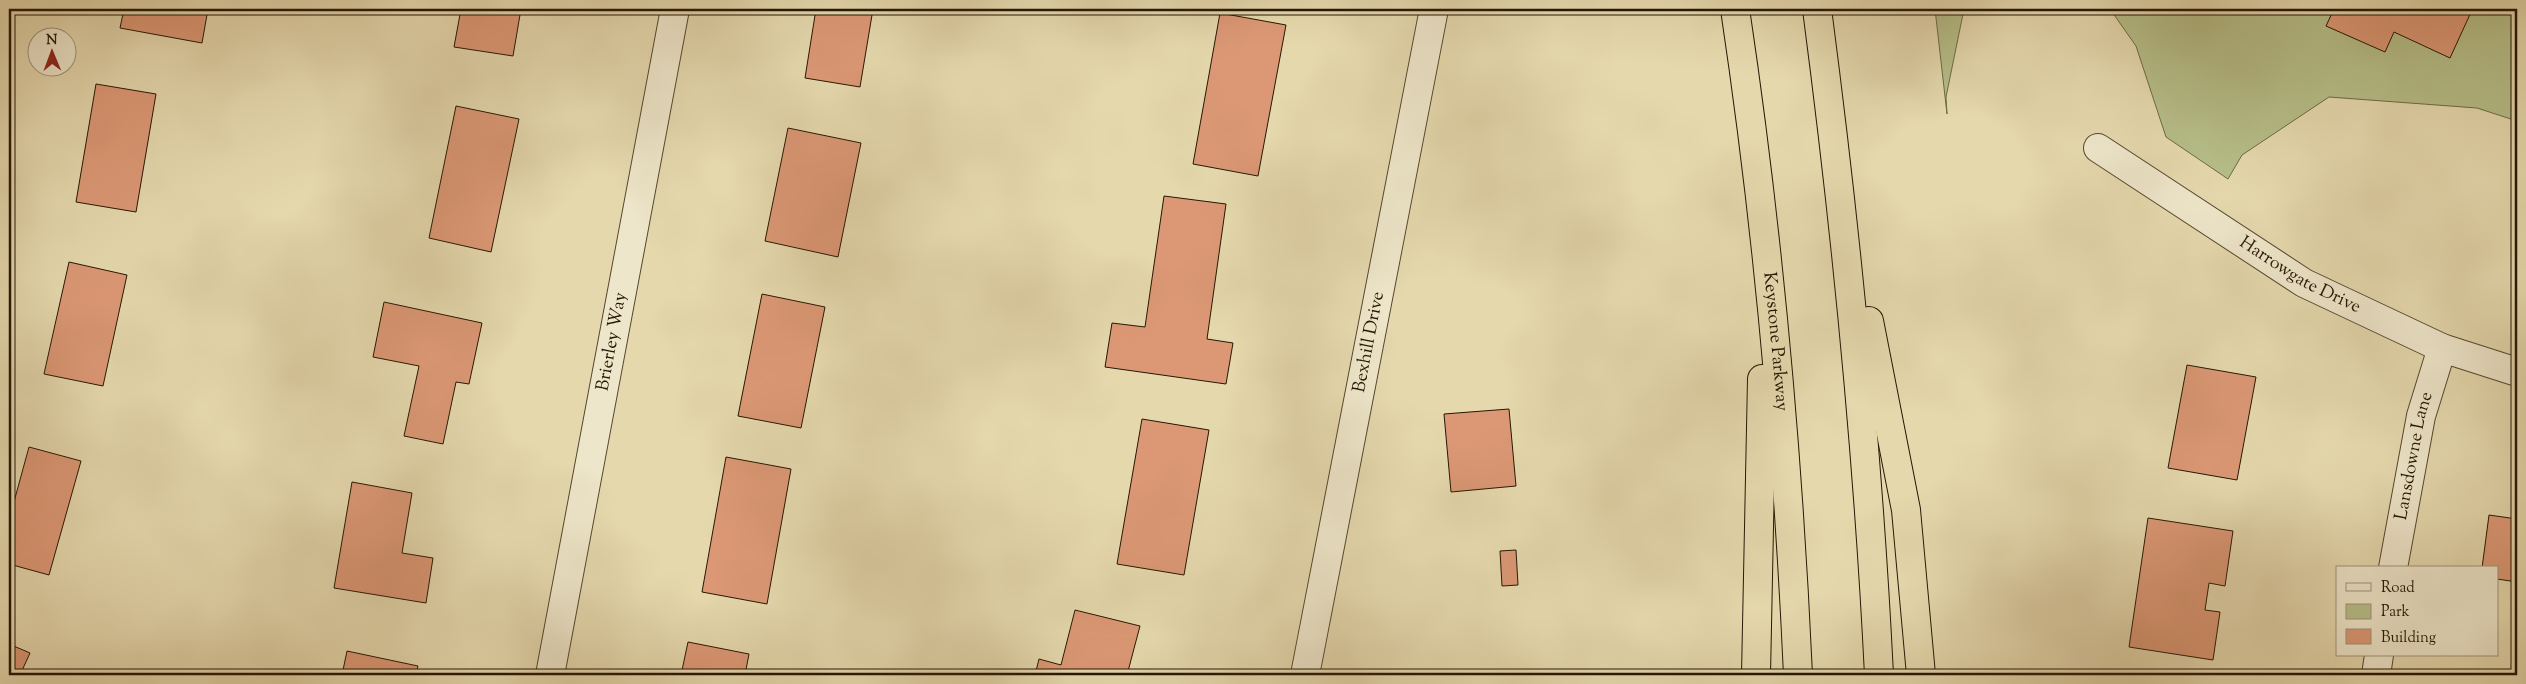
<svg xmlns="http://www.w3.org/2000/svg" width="2526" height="684" viewBox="0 0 2526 684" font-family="'Sorts Mill Goudy',serif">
  <rect width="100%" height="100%" fill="#e5d8ad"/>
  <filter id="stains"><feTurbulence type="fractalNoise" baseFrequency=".004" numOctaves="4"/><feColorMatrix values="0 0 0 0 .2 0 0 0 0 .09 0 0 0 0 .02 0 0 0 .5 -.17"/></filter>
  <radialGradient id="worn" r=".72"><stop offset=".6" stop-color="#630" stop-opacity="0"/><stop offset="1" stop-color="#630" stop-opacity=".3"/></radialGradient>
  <!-- green -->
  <path fill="#b6be88" stroke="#6e6a46" d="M1935,9H1964L1946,97L1947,114Z
    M2110,9H2517V121L2477,108L2329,97L2242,155L2228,179L2166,137L2136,46Z"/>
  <!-- building -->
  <path fill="#dc9875" stroke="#251704" d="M124,9H208L202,43L120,28Z
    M461,9H521L513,56L454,47Z
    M816,9H873L860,87L805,78Z
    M2334,9H2470L2472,10L2450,58L2394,32L2385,52L2326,26Z
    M1220,13L1286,25L1258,176L1193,164Z
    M96,84L156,94L136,212L76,202Z
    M456,106L519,119L491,252L429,238Z
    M788,128L861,143L838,257L765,241Z
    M1164,196L1226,204L1207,339L1233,343L1226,384L1105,367L1112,323L1145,327Z
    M69,262L127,275L103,386L44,374Z
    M762,294L825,307L801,428L738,416Z
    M384,302L482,323L469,384L456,382L443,444L404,436L419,366L373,357Z
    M2187,365L2256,377L2237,480L2168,468Z
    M1509,409L1516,486L1451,492L1444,414Z
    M1142,419L1209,430L1184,575L1117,564Z
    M29,447L81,461L49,575L9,564V520Z
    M726,457L791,469L767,604L702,592Z
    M352,482L412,493L402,553L433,558L426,603L334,588Z
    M2489,515L2517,519V582L2497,579V568H2482Z
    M2148,518L2233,531L2225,586L2209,583L2205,610L2220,612L2213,660L2129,647Z
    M1516,550L1518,585L1502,586L1500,551Z
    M1075,610L1140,626L1127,675H1035L1039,659L1061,665Z
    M688,642L749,654L745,675H681Z
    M9,644L30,653L20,675H9Z
    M347,651L418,666L416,675H342Z"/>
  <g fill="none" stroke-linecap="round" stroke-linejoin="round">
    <defs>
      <g id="minor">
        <path id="s1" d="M2098,148L2304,283L2442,348L2517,372"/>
        <path id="s2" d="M2393,568L2421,416L2442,348"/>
        <path id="s3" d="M550,675L675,9"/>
        <path id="s4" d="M1305,675L1434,9"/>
        <path d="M2376,675L2379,655"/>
      </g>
      <g id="motorway">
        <path id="s5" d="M1735,9C1768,229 1788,453 1798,675"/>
        <path d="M1817,9C1846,230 1868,452 1879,675"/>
        <path d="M1869,321L1906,510L1921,675"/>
        <path d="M1756,675L1762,379"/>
      </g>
    </defs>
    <!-- minor casing -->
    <use href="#minor" stroke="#55472e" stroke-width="30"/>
    <!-- motorway casing -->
    <use href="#motorway" stroke="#251704" stroke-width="30"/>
    <!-- minor -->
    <use href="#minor" stroke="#eee6ca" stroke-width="28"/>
    <!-- motorway -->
    <use href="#motorway" stroke="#e5d8ad" stroke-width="28"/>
  </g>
  <g text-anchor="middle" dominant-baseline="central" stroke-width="4" stroke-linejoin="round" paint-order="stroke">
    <!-- street labels -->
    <g font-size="18" fill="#251704" stroke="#eee6ca">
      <text stroke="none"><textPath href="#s1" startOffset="239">Harrowgate Drive</textPath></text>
      <text stroke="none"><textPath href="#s5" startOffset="335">Keystone Parkway</textPath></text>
      <text stroke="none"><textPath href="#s3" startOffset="339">Brierley Way</textPath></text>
      <text stroke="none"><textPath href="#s4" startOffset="339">Bexhill Drive</textPath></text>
      <text stroke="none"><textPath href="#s2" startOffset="114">Lansdowne Lane</textPath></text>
    </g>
  </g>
  <!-- margin -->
  <rect width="2526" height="684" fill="none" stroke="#e5d8ad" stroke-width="30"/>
  <rect x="10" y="10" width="2506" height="664" fill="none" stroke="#251704" stroke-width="2.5"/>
  <rect x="15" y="15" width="2496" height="654" fill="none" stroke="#251704"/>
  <!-- legend -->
  <rect x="2336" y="566" width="162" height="90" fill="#eee6ca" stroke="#9e937b"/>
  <rect x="2346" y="583" width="25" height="8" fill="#eee6ca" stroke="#9e937b"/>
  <text x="2381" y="592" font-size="15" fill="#251704">Road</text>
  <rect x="2346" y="604" width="25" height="15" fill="#b6be88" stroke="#9e937b"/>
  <text x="2381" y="616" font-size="15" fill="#251704">Park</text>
  <rect x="2346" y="629" width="25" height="15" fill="#dc9875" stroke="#9e937b"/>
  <text x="2381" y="642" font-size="15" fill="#251704">Building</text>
  <!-- north arrow -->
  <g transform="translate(52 52) rotate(359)"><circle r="24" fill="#eee6ca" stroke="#9e937b"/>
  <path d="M0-4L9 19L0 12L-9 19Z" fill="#8f2418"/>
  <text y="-8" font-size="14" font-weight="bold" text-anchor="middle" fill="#251704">N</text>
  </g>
  <rect width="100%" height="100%" filter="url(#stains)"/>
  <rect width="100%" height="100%" fill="url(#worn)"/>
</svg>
